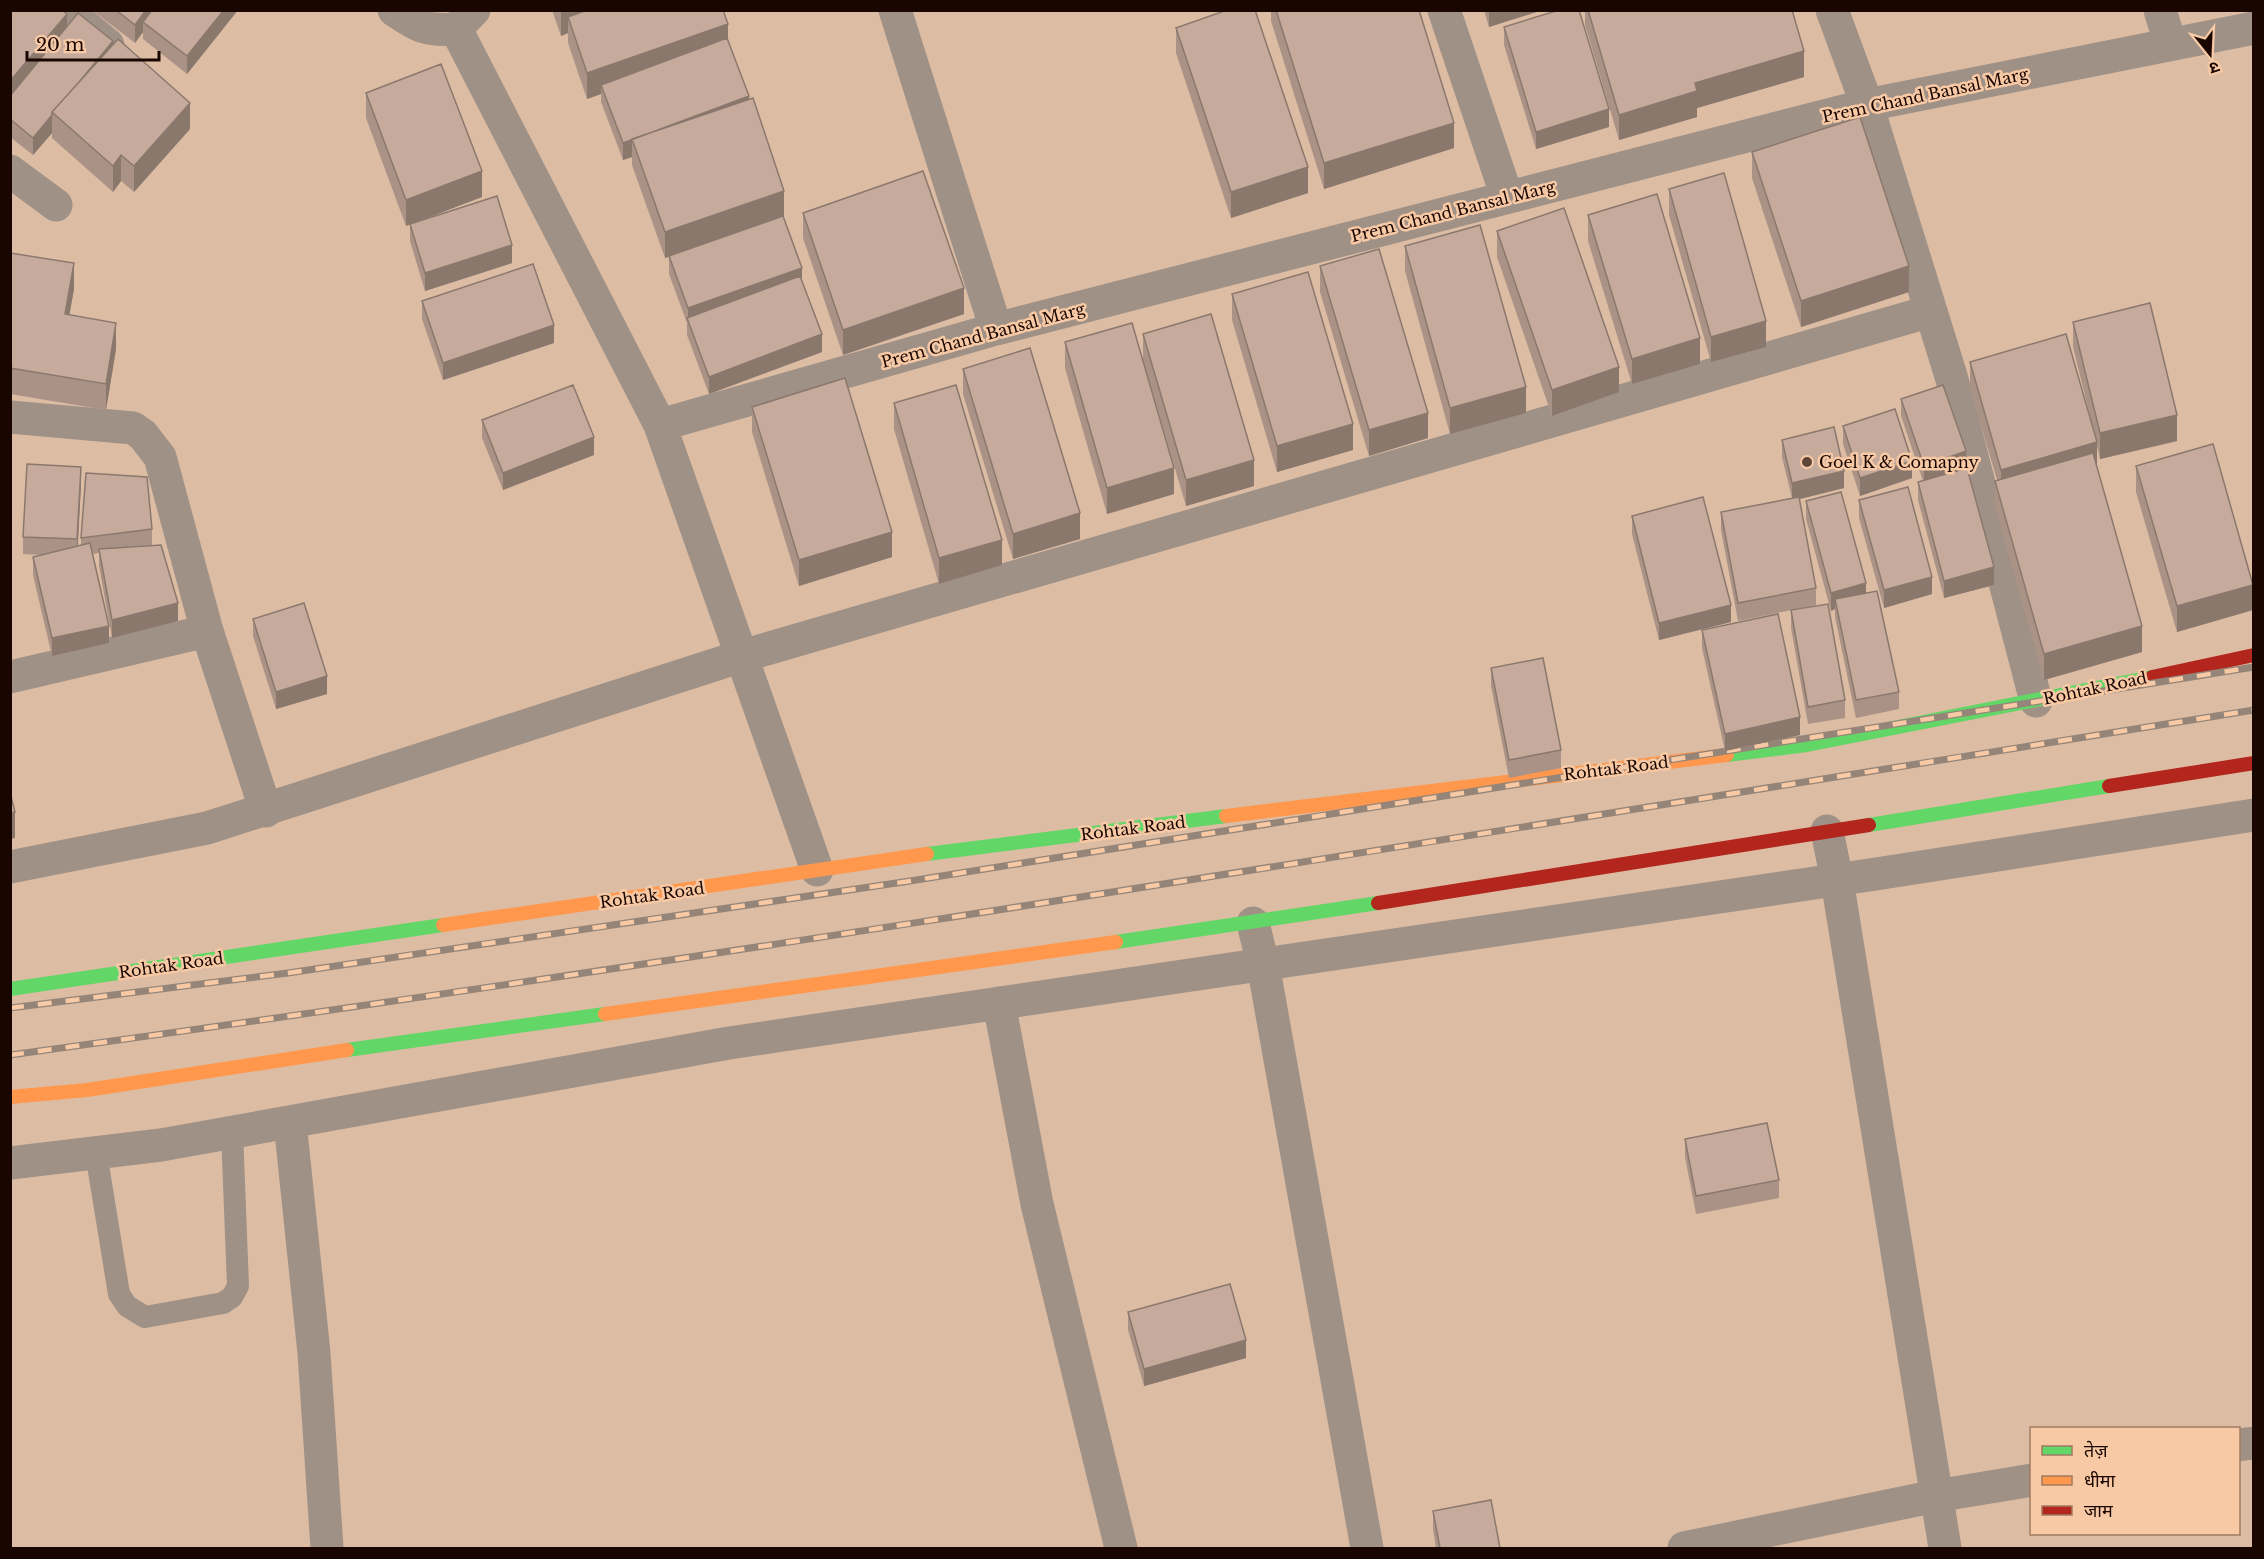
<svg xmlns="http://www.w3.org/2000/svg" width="2264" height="1559" viewBox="0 0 2264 1559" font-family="'Libre Baskerville','Noto Sans Devanagari',serif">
  <rect width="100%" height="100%" fill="#dcbca3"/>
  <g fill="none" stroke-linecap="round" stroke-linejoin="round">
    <!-- lane -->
    <path stroke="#9f9186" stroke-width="22" d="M96,1153L119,1294L127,1306L145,1317L223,1303L232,1297L238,1286L232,1132"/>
    <!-- street -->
    <path stroke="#9f9186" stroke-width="33" d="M66,10L108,45
      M394,10C419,27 426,31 456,29L474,10
      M895,10L996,329
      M1444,10L1507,197
      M1832,10L1867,105L1951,376L2036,701
      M2160,10L2170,43
      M456,29L660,425L817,870
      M10,171L56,205
      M10,417L133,428L143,435L160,457L207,631L266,811
      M660,425L996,329L1867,105L2254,28
      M10,677L207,631
      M1827,831L1837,880L1945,1548
      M10,867L207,828L742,656L1931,311
      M1253,923L1263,964L1367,1548
      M999,1003L1037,1204L1121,1548
      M290,1122L314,1353L327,1548
      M10,1163L161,1145L729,1043L1876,874L2254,815
      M2238,1445L2254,1443
      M1684,1548L1936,1496L2032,1480"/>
    <!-- fast -->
    <path stroke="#63d668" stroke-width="14" d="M1727,755L1807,745L2152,677
      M1869,825L2109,786
      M927,854L1226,816
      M1116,942L1378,903
      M10,989L443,925
      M347,1050L605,1014"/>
    <!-- slow -->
    <path stroke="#ff974d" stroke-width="14" d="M1226,816L1727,755
      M443,925L927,854
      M605,1014L1116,942
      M10,1097L87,1090L347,1050"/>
    <!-- jam -->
    <path stroke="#b3261e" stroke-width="14" d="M2152,677L2254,655
      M2109,786L2254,763
      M1378,903L1869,825"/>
    <defs>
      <path id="rail" d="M10,1008L288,973L910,881L2254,667
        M10,1055C760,953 1507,829 2254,710"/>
    </defs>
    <!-- rail casing -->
    <use href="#rail" stroke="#958578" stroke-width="7"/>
    <!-- rail -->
    <use href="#rail" stroke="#f8c9a5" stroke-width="4.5" stroke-dasharray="14" stroke-linecap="butt"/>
  </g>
  <!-- wall -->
  <path fill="#aa9386" d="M10,10L67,27L113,45L190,129L134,192L121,181L113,192L52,138V133L33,155L10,137Z
    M92,10H238L187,74L143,39V32L135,43Z
    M552,10H723L728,40L749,99L784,217H783L822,352L709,394L687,335V323L669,274V256L674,255L665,258L632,165V157L623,160L601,102V94L587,99L568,43V33L561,36Z
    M1271,10H1419L1454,148L1324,189L1271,21Z
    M1484,10H1543L1489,27Z
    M1585,10H1792L1804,77L1697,108V117L1619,140L1585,25Z
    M1504,27L1609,127L1536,149L1504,45Z
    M1176,28L1308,193L1231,218L1176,53Z
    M366,93L482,197L419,221L512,263L425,291L410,241V224L406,226L366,118Z
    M1752,152L1909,292L1801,327L1752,178Z
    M1669,189L1766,347L1711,362L1669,215Z
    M803,213L964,314L843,355L803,238Z
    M1588,215L1700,364L1632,384L1588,241Z
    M1497,231L1619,392L1552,416L1497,257Z
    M1405,246L1526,413L1450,434L1405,271Z
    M10,253L74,289L69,315L116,349L106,410L10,394Z
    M1320,266L1428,438L1369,456L1320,292Z
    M1232,294L1353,450L1277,472L1232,320Z
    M422,301L554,343L443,380L422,319Z
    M2073,322L2177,441L2100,459L2097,446V467L2142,652L2044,680L1995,507V481L1997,480L1970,388V362L2092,424L2073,347Z
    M1143,334L1254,486L1186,506L1143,360Z
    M1065,342L1174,494L1107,514L1065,368Z
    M963,369L1080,539L1013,559L963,394Z
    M1901,399L1966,469L1994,585L1944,598L1918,500V482L1923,481L1901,416Z
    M894,403L1002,565L939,584L894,429Z
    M752,407L892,557L799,586L752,432Z
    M482,420L594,455L503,490L482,438Z
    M1843,426L1912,478L1860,496L1843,444Z
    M1782,440L1844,488L1799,499L1816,588V605L1738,621L1721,530V512L1792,498L1782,457Z
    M2136,466L2253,610L2177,632L2136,492Z
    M81,484L78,546L81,545V538L152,529V545L178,621L112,638L99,566V553L93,554L109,643L52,656L33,575V557L42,555L23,554V537Z
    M1859,500L1932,594L1884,608L1859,518Z
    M1806,501L1866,593L1899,692V709L1856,718L1835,617V609L1831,611L1806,519Z
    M1632,516L1731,622L1659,640L1632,534Z
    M1791,610L1845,700V718L1808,724L1791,628Z
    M253,619L327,694L276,709L253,636Z
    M1702,630L1800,735L1725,751L1702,648Z
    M1491,668L1561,750V768L1509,778L1491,686Z
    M1685,1139L1779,1180V1198L1696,1214L1685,1157Z
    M1128,1312L1246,1358L1144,1386L1128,1330Z
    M1433,1511L1500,1548H1436L1433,1529Z"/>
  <!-- shaded-wall -->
  <path fill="#8b786d" d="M146,10H159L143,22V32L135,43V25Z
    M224,10H238L187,74V56Z
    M561,10H626L568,17V33L561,36Z
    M1489,10H1543L1489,27Z
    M67,14V32L10,99V81Z
    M728,24V50L601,85V94L587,99V73Z
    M113,41V59L53,113Z
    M1804,51V77L1697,108V117L1619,140V115L1695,83Z
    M749,96V113L632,139V157L623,160V143Z
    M190,103V129L134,192V166Z
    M1609,109V127L1536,149V132Z
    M52,115V133L33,155V138Z
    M1454,123V148L1324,189V163Z
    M121,155V181L113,192V166Z
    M1308,167V193L1231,218V192Z
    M482,171V197L406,226V200Z
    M784,191V217L665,258V232Z
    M512,245V263L425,291V273Z
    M74,263V289L65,340V314Z
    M1909,266V292L1801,327V301Z
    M802,268V285L688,320V308Z
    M964,288V314L843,355V330Z
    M1766,321V347L1711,362V337Z
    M116,323V349L106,410V384Z
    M554,325V343L443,380V363Z
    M822,334V352L709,394V377Z
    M1700,338V364L1632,384V359Z
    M1619,367V392L1552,416V390Z
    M1526,387V413L1450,434V408Z
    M1428,413V438L1369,456V430Z
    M2177,415V441L2100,459V433Z
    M1353,424V450L1277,472V446Z
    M594,437V455L503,490V473Z
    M2097,442V468L2001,496V470Z
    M1966,451V469L1924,483V466Z
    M12,459V477L10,489V471Z
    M1254,460V486L1186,506V480Z
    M1912,461V478L1860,496V478Z
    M81,467V484L77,557V539Z
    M1174,468V494L1107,514V488Z
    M1844,471V488L1792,501V483Z
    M1080,513V539L1013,559V534Z
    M892,532V557L799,586V560Z
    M1002,540V565L939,584V558Z
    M1994,567V585L1944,598V581Z
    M1932,577V594L1884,608V590Z
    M1866,583V601L1835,599V609L1831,611V593Z
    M2253,585V610L2177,632V606Z
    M178,603V621L112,638V620Z
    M1731,605V622L1659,640V623Z
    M109,626V643L52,656V638Z
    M2142,626V652L2044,680V654Z
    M327,676V694L276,709V692Z
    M1800,717V735L1725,751V734Z
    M15,812V838L10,839V813Z
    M1246,1340V1358L1144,1386V1369Z"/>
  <!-- building -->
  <path fill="#c6ab9c" stroke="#8b786d" stroke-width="1.5" d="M10,10H62L67,14L10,81Z
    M116,10H146L135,25Z
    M152,10H224L187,56L143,22Z
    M587,10H723L728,24L587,73L568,17Z
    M1227,10H1255L1308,167L1231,192L1176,28Z
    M1276,10H1419L1454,123L1324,163Z
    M1559,10H1579L1609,109L1536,132L1504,27Z
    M1588,10H1792L1804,51L1695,83L1697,91L1619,115Z
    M78,13L113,41L79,82L52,112V115L33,138L10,119V96Z
    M727,38L749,96L623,143L601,85Z
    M118,39L190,103L134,166L121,155L113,166L52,112Z
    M441,64L482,171L406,200L366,93Z
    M753,98L784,191L665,232L632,139Z
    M1860,117L1909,266L1801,301L1752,152Z
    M923,171L964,288L843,330L803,213Z
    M1724,173L1766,321L1711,337L1669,189Z
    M1657,194L1700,338L1632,359L1588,215Z
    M497,196L512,245L425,273L410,224Z
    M1564,208L1619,367L1552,390L1497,231Z
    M783,216L802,268L688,308L669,256Z
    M1480,225L1526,387L1450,408L1405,246Z
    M1379,249L1428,413L1369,430L1320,266Z
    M10,253L74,263L65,314L116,323L106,384L10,368Z
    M533,264L554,325L443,363L422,301Z
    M1308,272L1353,424L1277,446L1232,294Z
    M800,276L822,334L709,377L687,318Z
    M2150,303L2177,415L2100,433L2073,322Z
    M1211,314L1254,460L1186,480L1143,334Z
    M1132,323L1174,468L1107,488L1065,342Z
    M2066,334L2097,442L2001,470L1970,362Z
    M1030,348L1080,513L1013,534L963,369Z
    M845,378L892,532L799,560L752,407Z
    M573,385L594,437L503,473L482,420Z
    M956,385L1002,540L939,558L894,403Z
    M1943,385L1966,451L1924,466L1901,399Z
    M1895,409L1912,461L1860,478L1843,426Z
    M1834,427L1844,471L1792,483L1782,440Z
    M2213,444L2253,585L2177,606L2136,466Z
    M2093,453L2142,626L2044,654L1995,481Z
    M27,464L81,467L77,539L23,537Z
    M1967,468L1994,567L1944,581L1918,482Z
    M86,473L147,477L152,529L81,538Z
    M1908,487L1932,577L1884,590L1859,500Z
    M1841,492L1866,583L1831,593L1806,501Z
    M1703,497L1731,605L1659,623L1632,516Z
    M1799,497L1816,588L1738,603L1721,512Z
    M90,543L109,626L52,638L33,557Z
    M161,545L178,603L112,620L99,549Z
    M1877,591L1899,692L1856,700L1835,599Z
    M304,603L327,676L276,692L253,619Z
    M1828,604L1845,700L1808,707L1791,610Z
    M1778,614L1800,717L1725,734L1702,630Z
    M1543,658L1561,750L1509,760L1491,668Z
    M10,792L15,812L10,813Z
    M1767,1123L1779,1180L1696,1196L1685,1139Z
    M1230,1284L1246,1340L1144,1369L1128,1312Z
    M1491,1500L1500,1548H1440L1433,1511Z"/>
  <!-- markers -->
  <circle fill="#5d4639" stroke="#f8c9a5" stroke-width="2" cx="1807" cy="462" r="6"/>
  <g text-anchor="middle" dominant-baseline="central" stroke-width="5" stroke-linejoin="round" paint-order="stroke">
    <!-- street labels -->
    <g font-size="16" fill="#190600" stroke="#f8c9a5">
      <text transform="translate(1925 95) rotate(-12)">Prem Chand Bansal Marg</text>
      <text transform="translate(1453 211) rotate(-14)">Prem Chand Bansal Marg</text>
      <text transform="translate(983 335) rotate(-15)">Prem Chand Bansal Marg</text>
      <text transform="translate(2095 688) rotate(-12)">Rohtak Road</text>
      <text transform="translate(1616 768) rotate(-7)">Rohtak Road</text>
      <text transform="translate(1133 828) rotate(-7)">Rohtak Road</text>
      <text transform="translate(652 895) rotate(-8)">Rohtak Road</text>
      <text transform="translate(171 965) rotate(-8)">Rohtak Road</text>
    </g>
    <!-- poi labels -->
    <g font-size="16" fill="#190600" stroke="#f8c9a5" text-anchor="start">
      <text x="1819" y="462">Goel K &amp; Comapny</text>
    </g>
  </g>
  <!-- border -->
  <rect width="2264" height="1559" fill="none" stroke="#190600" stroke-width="24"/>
  <!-- legend -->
  <rect x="2030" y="1427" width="210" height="108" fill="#f8c9a5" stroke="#9f7b63" stroke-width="1.5"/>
  <rect x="2042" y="1446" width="30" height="9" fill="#63d668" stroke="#9f7b63" stroke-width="1.5"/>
  <text x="2084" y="1457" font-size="18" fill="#190600">तेज़</text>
  <rect x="2042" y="1476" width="30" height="9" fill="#ff974d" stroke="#9f7b63" stroke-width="1.5"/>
  <text x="2084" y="1487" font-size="18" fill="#190600">धीमा</text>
  <rect x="2042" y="1506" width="30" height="9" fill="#b3261e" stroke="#9f7b63" stroke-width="1.5"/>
  <text x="2084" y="1517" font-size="18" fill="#190600">जाम</text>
  <!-- north arrow -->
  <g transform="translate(2210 54) rotate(162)" stroke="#f8c9a5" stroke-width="4.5" paint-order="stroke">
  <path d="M0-4.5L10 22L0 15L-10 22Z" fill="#190600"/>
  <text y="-9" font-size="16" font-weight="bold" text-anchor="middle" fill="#190600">उ</text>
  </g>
  <!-- scale -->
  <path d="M27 51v9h132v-9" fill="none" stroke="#190600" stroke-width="3"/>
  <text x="36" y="51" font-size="18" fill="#190600" stroke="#f8c9a5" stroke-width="4.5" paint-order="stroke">20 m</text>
</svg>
